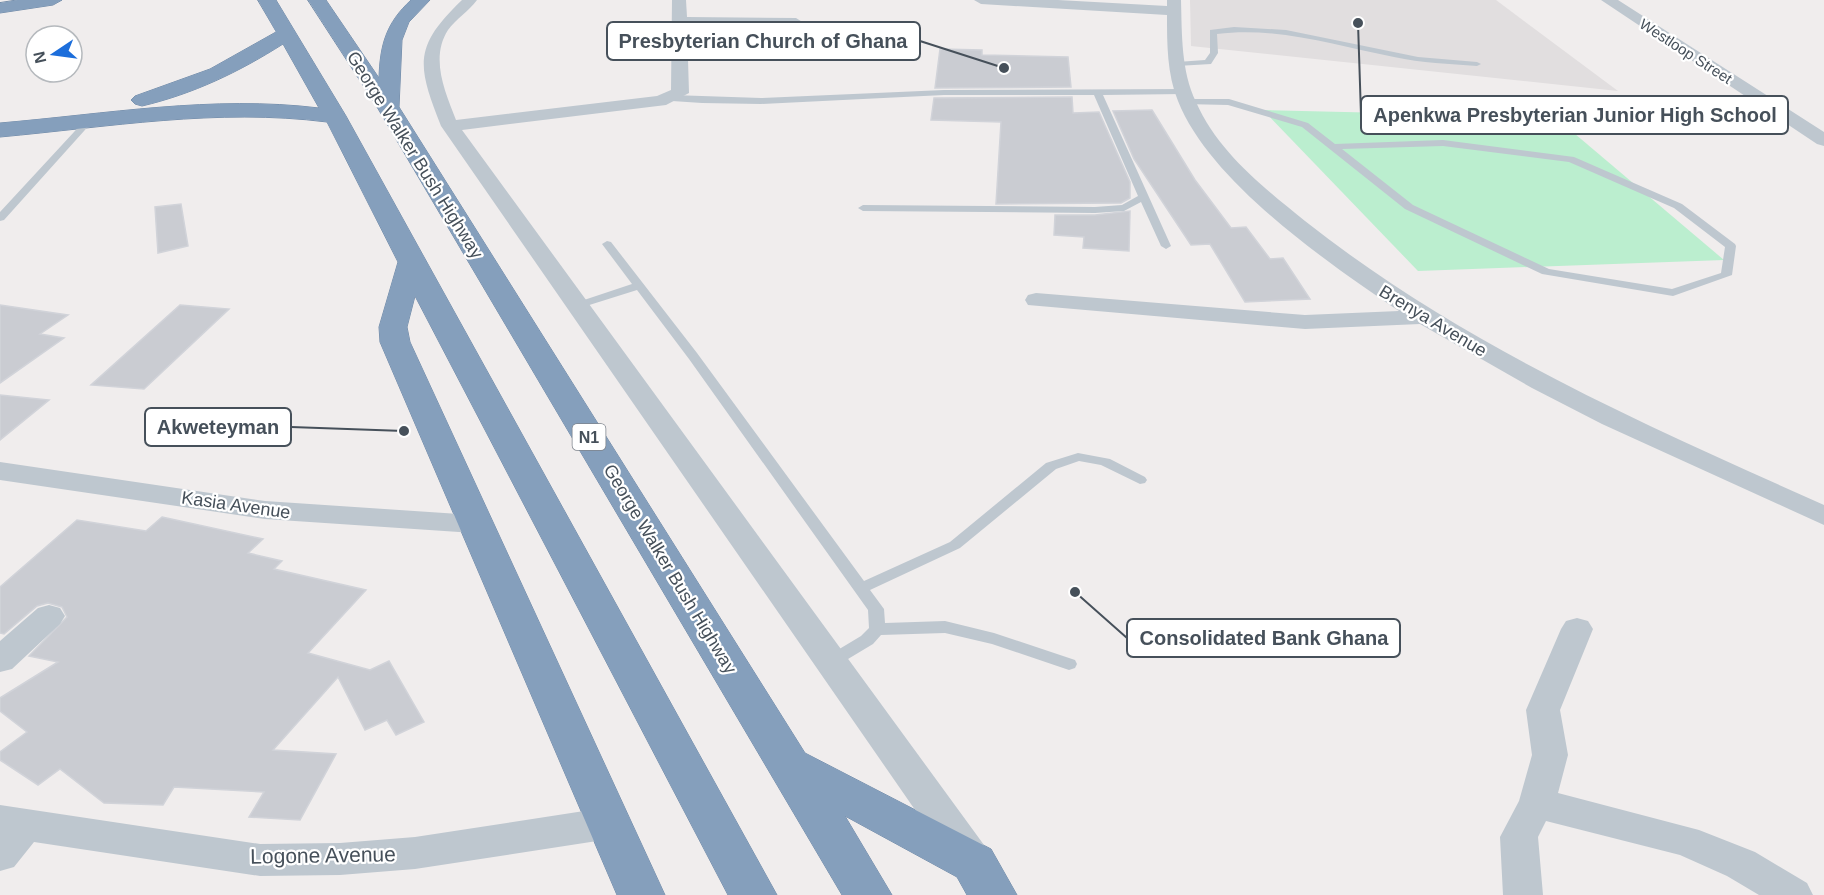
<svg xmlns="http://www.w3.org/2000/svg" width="1824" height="895" viewBox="0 0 1824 895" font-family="Helvetica,sans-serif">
  <rect width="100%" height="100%" fill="#f0eded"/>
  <!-- education -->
  <path fill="#e1dedf" d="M1190,0H1496L1618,91L1191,46Z"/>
  <!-- green -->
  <path fill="#bbeecf" d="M1263,110L1555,117L1724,260L1418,271Z"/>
  <!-- building -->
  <path fill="#caccd2" stroke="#d1d3d9" stroke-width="1.5" d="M940,49L982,50V55L1068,57L1071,87L935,88Z
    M1072,97L1073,113L1099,112L1130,182V198L1121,203L996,204L1001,122L931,120L934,98Z
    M1152,110L1195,180L1231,228L1246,227L1270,259L1283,258L1310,299L1245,302L1210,244L1191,245L1134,159L1113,111Z
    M181,204L188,246L158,253L155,207Z
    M1130,211L1129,251L1083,248L1084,237L1054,235L1055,215H1095Z
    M0,305L68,315L40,334L64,338L0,383Z
    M180,305L229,309L144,389L91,385Z
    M0,395L49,400L0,440Z
    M162,517L263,539L248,553L282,561L274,569L366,590L308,653L370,670L389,661L424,722L396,735L387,720L365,730L338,677L273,750L336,754L300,820L249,817L264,792L174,787L163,805L104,803L60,769L38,785L0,760V752L27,732L0,711V698L58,662L29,656L67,617L62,607L48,603L37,606L4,634L0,633V587L77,520L146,531Z"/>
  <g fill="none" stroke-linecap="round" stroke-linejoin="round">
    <defs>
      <path id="highway" d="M17,0H62L53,5L0,13V3Z
        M258,0H276L346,116L777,895H728L415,296L407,327L410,342L665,895H617L380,342L379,327L398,262L327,122C217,108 109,127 0,137V123C106,114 213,95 319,108L283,44C239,72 193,94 142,106L135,104L131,100L135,96L210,69L276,32Z
        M308,0H326L379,78C380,45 386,23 411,0H430L409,22L402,40L399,107L805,753L991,849L1017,895H967L957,877L845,816L892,895H842L377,107Z"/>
    </defs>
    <!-- highway casing -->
    <use href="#highway" stroke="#718aa7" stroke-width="1"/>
    <!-- lane -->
    <path fill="#bec7cf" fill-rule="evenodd" d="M1234,27L1286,30L1418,57L1477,62L1481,64L1477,66C1449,64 1422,63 1394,57C1336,46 1277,26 1217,34L1218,53L1211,64L1177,66L1173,64L1177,62L1205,60L1210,53V30Z
      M1187,89L1188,91L1184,94L1103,95L1171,246L1166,249L1161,246L1141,202L1124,211L1095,213L863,211L858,208L863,205L1095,207L1122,205L1138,196L1094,95H944L761,104L702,103L672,101L668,98L672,95L761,98L944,90Z
      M1187,99H1229L1308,123L1335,144L1443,140L1574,157L1682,204L1735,244L1736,246L1732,275L1673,296L1542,274L1405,209L1302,127L1228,105L1184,104L1183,102ZM1443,146L1569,162L1674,208L1725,247L1721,273L1672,289L1549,269L1413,205L1342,149Z
      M86,119L93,121L4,220L0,221V212Z
      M607,241L611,242L697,353L864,581L950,542L1046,463L1078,453L1110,459L1145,477L1147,480L1145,483L1140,484L1101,465L1079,461L1056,469L960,548L870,590L884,609L885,623L945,621L994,633L1075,660L1077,664L1075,668L1069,670L992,644L945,633L881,635L873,644L838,665L832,667L826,665L824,661L826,657L861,636L869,628L868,610L689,359L637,290L583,307H575V303L632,284L602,244Z"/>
    <!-- street -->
    <path fill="#bec7cf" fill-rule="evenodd" d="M462,0H477C469,11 456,19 448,30C430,58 445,92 456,120L657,96L671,90L672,0H686L687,17L796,18L804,23L796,28L687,26L689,93L666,105L462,130L984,845L989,857L984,869L970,873L956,869L441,126C417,65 413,47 462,0Z
      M974,0H1058L1167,6V0H1181C1182,34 1181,71 1196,102C1218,152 1264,188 1305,221C1462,345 1643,424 1824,505V525L1602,424L1532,388L1420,324L1305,329L1028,305L1025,300L1028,295L1036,293L1305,315L1399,311C1328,263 1210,182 1178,101C1167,74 1167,44 1167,15L981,4Z
      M1601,0H1618L1824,132V146L1817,144Z
      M0,462L265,501L474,515L484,517L489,524L484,531L474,533L265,519L0,480Z
      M49,605L60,608L65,616L60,624L12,669L0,672V641L38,608Z
      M1577,618L1588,621L1593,629L1560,710L1568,755L1558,793L1699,830L1755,852L1807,883L1813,895H1759L1727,876L1680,855L1546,821L1538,837L1543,895H1503L1500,837L1519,801L1532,755L1526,710L1561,629L1566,621Z
      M0,805L260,844L340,843L415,837L610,807L623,812L629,823L623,834L610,839L415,869L340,875L260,876L34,842L14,867L0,871Z"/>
    <!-- highway -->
    <use href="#highway" fill="#859fbc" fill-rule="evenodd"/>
  </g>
  <g text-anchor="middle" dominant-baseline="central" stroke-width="4.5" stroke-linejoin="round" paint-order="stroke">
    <!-- far-street labels -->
    <g font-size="15" fill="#46505a" stroke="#fff">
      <text transform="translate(1686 51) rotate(33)">Westloop Street</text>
    </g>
    <!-- shield labels -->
    <rect fill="#fff" stroke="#7e848c" stroke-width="1.5" x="572.5" y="424" width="33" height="26" rx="4.5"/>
    <g font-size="16" font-weight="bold" fill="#46505a">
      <text x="589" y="437">N1</text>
    </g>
    <!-- street labels -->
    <g font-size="18" fill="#46505a" stroke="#fff">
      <text transform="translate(415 155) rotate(58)">George Walker Bush Highway</text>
      <text transform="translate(1433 321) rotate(31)">Brenya Avenue</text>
      <text transform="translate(236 505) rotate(8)">Kasia Avenue</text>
      <text transform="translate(670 569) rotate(59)">George Walker Bush Highway</text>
    </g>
    <!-- near-street labels -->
    <g font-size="21" fill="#46505a" stroke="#fff">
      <text transform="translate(323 855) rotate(-1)">Logone Avenue</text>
    </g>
  </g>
  <!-- callouts -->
  <path fill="none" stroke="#46505a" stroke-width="2" d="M1004 68L920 41M1358 23L1361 115M404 431L291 427M1075 592L1127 638"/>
  <g fill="#46505a" stroke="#fff" stroke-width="2">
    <circle cx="1004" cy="68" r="6"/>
    <circle cx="1358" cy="23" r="6"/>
    <circle cx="404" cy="431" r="6"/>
    <circle cx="1075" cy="592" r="6"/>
  </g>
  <g fill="#fff" stroke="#46505a" stroke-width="2">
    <rect x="607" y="22" width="313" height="38" rx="6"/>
    <rect x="1361" y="96" width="427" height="38" rx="6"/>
    <rect x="145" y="408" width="146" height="38" rx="6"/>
    <rect x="1127" y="619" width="273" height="38" rx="6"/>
  </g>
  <g font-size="20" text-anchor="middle" font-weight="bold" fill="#46505a">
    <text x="763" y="48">Presbyterian Church of Ghana</text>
    <text x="1575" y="122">Apenkwa Presbyterian Junior High School</text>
    <text x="218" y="434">Akweteyman</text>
    <text x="1264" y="645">Consolidated Bank Ghana</text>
  </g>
  <!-- north arrow -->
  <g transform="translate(54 54) rotate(257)"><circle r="28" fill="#ffffff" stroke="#b5b9bd" stroke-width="1.5"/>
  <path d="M0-4.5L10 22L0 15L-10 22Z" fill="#1c6edb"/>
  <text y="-9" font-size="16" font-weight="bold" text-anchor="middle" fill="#46505a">N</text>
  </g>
</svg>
